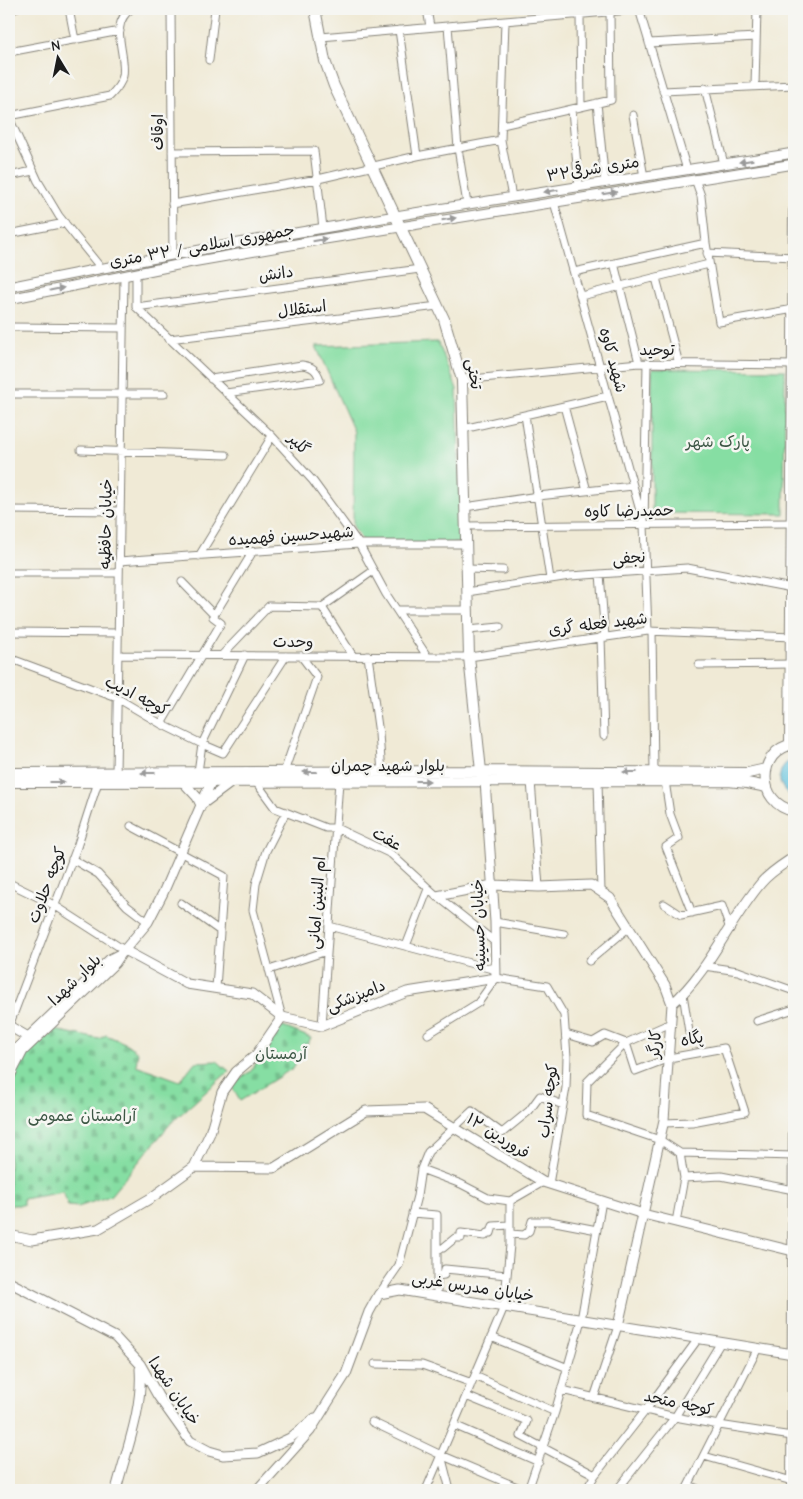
<svg xmlns="http://www.w3.org/2000/svg" width="803" height="1499" viewBox="0 0 803 1499" font-family="'Comic Neue','Playpen Sans Arabic',sans-serif">
  <defs>
    <pattern id="cemetery-stones" width="16" height="16" patternUnits="userSpaceOnUse" patternTransform="scale(1.25)"><rect width="16" height="16" fill="#86dea3"/><path d="M2 7V4a2 2 0 0 1 4 0v3zM10 15v-3a2 2 0 0 1 4 0v3z" fill="#73be8c"/></pattern>
  </defs>
  <rect width="100%" height="100%" fill="#f6f6f2"/>
  <filter id="ink" filterUnits="userSpaceOnUse"><feTurbulence type="fractalNoise" baseFrequency=".02" numOctaves="2"/><feDisplacementMap in="SourceGraphic" scale="10" xChannelSelector="R" yChannelSelector="G"/><feConvolveMatrix kernelMatrix="1 2 1 2 8 2 1 2 1" color-interpolation-filters="sRGB"/></filter>
  <filter id="wash" filterUnits="userSpaceOnUse"><feTurbulence type="fractalNoise" baseFrequency=".0096" numOctaves="4" result="noise"/><feDisplacementMap in="SourceGraphic" scale="20" xChannelSelector="R" yChannelSelector="G"/><feGaussianBlur stdDeviation="1.12" result="paint"/><feColorMatrix in="noise" values="0 0 0 0 0 0 0 0 0 0 0 0 0 0 0 0 0 1.4 0 .05"/><feComposite in="paint" operator="in"/></filter>
  <g filter="url(#wash)">
    <rect width="100%" height="100%" fill="#f0ead6"/>
    <!-- cemetery -->
    <path fill="url(#cemetery-stones)" stroke="#517d60" d="M281,1026L311,1038L293,1068L240,1101L231,1085L251,1071Z
      M55,1030L99,1039L106,1035L125,1043L138,1052L136,1065L180,1081L195,1062L217,1061L229,1071L171,1123L110,1196L78,1207L68,1206L63,1192L23,1199V1205H9V1078C18,1058 39,1043 55,1030Z"/>
    <!-- park -->
    <path fill="#86dea3" stroke="#517d60" d="M438,342L457,389L461,543L365,546L353,526L354,432L316,346Z
      M652,369L785,370L784,514L652,513Z"/>
    <!-- water -->
    <path fill="#60c2de" stroke="#3e6f7d" d="M794,758V797C775,789 775,766 794,758Z"/>
  </g>
  <g filter="url(#ink)">
    <g fill="none" stroke-linecap="round" stroke-linejoin="round">
      <defs>
        <path id="minor" d="M69,9L75,40
          M171,9L173,255
          M427,9L430,27
          M639,9L687,170
          M9,10L15,9
          M580,14L581,107
          M505,21L501,140L512,197
          M448,26L458,148L467,204
          M399,30L417,156
          M321,37L641,9
          M649,43L756,37
          M9,52L120,31
          M209,60L215,9
          M755,86L757,9
          M705,88L724,164
          M663,91L794,85
          M597,103L605,183
          M572,110L579,187
          M633,115L644,177
          M9,116L110,96C115,91 121,84 123,76C127,53 108,25 131,9
          M9,118L38,181L59,216L101,268
          M502,125L611,100L610,12
          M172,152L314,151L323,228
          M9,176L33,171
          M695,179L701,196L706,243L719,322L794,309
          M554,202L644,525
          M172,204L318,179L417,156L501,140
          M9,234L65,223
          M707,253L794,257
          M614,263L639,363
          M574,272L706,243
          M136,273V307L272,436L313,481L359,544L386,594L427,656
          M656,278L679,364
          M581,296L709,264
          M136,307L420,269
          M9,327L123,328
          M169,339L438,306
          M647,363L644,525L648,631
          M211,379L302,365C312,366 317,370 320,380L226,393
          M462,380L639,363L793,365
          M9,394H164
          M564,406L587,491
          M525,415L550,579
          M463,429L608,396
          M81,450L226,455
          M465,507L538,496L633,486
          M9,510L120,511
          M466,526L792,523
          M199,556L272,436
          M119,561L359,544H466
          M467,569L503,570
          M13,573H119
          M600,574L605,637
          M182,582L214,615
          M467,592L570,576L687,568L792,588
          M322,607L373,571
          M397,610H467
          M468,630L500,627
          M652,631L654,772
          M11,632L118,633
          M601,637L604,736
          M118,655L469,657L648,631L792,637
          M222,655L269,606L322,607L353,656
          M245,655L202,744L223,753L286,656
          M368,656L379,734L382,773
          M9,658L117,698L161,724L202,744L198,772
          M699,665L791,664
          M161,724L221,623L213,617L252,553
          M284,772L317,677L301,656
          M116,773L124,276
          M531,781L539,887
          M598,781L601,892
          M665,781L670,814L679,838L666,847L692,913
          M256,782L275,808L326,828H336L391,854L437,896L495,942
          M131,826L224,876L216,988
          M72,859L98,874L127,906L148,922
          M9,883L54,905L124,950
          M181,903L220,931
          M664,904L681,915L722,906L730,929
          M495,922L564,934
          M329,926L496,970
          M406,946L428,889
          M589,961L628,928
          M704,966L738,971L794,991
          M269,970L327,951
          M683,994L690,1038
          M282,1017L253,910L256,884L266,851L286,812
          M757,1021L794,1009
          M671,1023L626,1043L587,1082L586,1115L660,1140L680,1153L684,1178L676,1222
          M9,1026L77,847L98,782
          M322,1026L339,781
          M428,1034L478,1003L496,978L547,986L564,1015L567,1057L566,1088L549,1184
          M566,1034L593,1042L605,1035L626,1043L635,1071L669,1058L724,1048L745,1112L692,1122L664,1123
          M680,1153L794,1156
          M421,1169L461,1184L488,1198L510,1201
          M684,1178L721,1176L794,1190
          M412,1213L437,1215V1296
          M510,1234L524,1235L529,1231L532,1221H550L597,1230
          M437,1249L443,1248L455,1238H461V1233L485,1236L487,1233H491L493,1226L510,1225
          M437,1276L444,1275L445,1269L507,1275
          M379,1294L399,1265L417,1196L421,1169L428,1152L472,1111L502,1133L529,1111L540,1096L563,1105
          M491,1337L568,1368
          M375,1364L422,1365L472,1383
          M475,1376L555,1412
          M562,1390L675,1417L719,1425L792,1436
          M466,1396L527,1421L521,1436L595,1475
          M594,1398L618,1326
          M372,1422L441,1455L524,1490
          M454,1425L539,1462
          M441,1455L450,1490
          M704,1456L792,1481
          M689,1485L700,1490
          M426,1490L504,1307L510,1245V1201L543,1182
          M528,1490L555,1412L581,1320L602,1201
          M586,1490L595,1475L646,1410L698,1339
          M617,1490L675,1417L721,1342
          M686,1490L758,1348"/>
        <path id="tertiary" d="M9,287C269,233 532,194 794,153
          M9,299L192,262L325,239L794,164
          M183,782L197,797L201,805L232,782
          M437,896L493,885L539,887L591,885L610,898L665,985L672,1004L664,1120L618,1326
          M124,950L187,984L252,994L282,1017L322,1026L407,992L496,978L495,922L485,781
          M672,1004C710,970 729,921 761,883C770,872 782,865 794,857
          M9,1026L28,1037
          M9,1061L17,1048L110,959L120,954
          M9,1078L23,1051L115,963L121,954L148,922L163,893L211,782
          M194,1167L274,1168L366,1111L424,1109L543,1182L643,1214L793,1251
          M9,1235L32,1240L98,1229L151,1198L194,1167L210,1133L222,1092L236,1072L256,1055L282,1017
          M9,1282L115,1337L140,1364L158,1396L190,1441L209,1451L223,1455L258,1453L290,1438L315,1418
          M116,1490C126,1451 143,1409 140,1369
          M257,1490L310,1431L330,1399L346,1374L369,1312L379,1294L400,1290L793,1354"/>
        <path id="secondary" d="M315,9L325,61L334,86L444,319L462,380L469,657L481,771L485,781
          M794,744C756,750 756,804 794,811
          M790,745L794,211
          M9,773L481,771L748,773L766,769
          M9,782L728,781L747,783L767,787
          M792,1490L794,1113"/>
      </defs>
      <!-- minor casing -->
      <use href="#minor" stroke="#868379" stroke-width="9"/>
      <!-- tertiary casing -->
      <use href="#tertiary" stroke="#868379" stroke-width="11"/>
      <!-- secondary casing -->
      <use href="#secondary" stroke="#868379" stroke-width="12"/>
      <!-- minor -->
      <use href="#minor" stroke="#fff" stroke-width="7"/>
      <!-- tertiary -->
      <use href="#tertiary" stroke="#fff" stroke-width="9"/>
      <!-- secondary -->
      <use href="#secondary" stroke="#fff" stroke-width="10"/>
    </g>
    <!-- one-way arrows -->
    <defs><path id="oneway-solid" d="M-6-.8H1V-3.2L6.5 0L1 3.2V.8H-6Z" transform="scale(1.25)"/></defs>
    <g fill="#999">
      <use href="#oneway-solid" transform="translate(746 161) rotate(171)"/>
      <use href="#oneway-solid" transform="translate(551 191) rotate(171)"/>
      <use href="#oneway-solid" transform="translate(610 193) rotate(-9)"/>
      <use href="#oneway-solid" transform="translate(449 219) rotate(-9)"/>
      <use href="#oneway-solid" transform="translate(320 240) rotate(-10)"/>
      <use href="#oneway-solid" transform="translate(57 289) rotate(-11)"/>
      <use href="#oneway-solid" transform="translate(310 772) rotate(180)"/>
      <use href="#oneway-solid" transform="translate(630 772) rotate(-180)"/>
      <use href="#oneway-solid" transform="translate(148 773) rotate(180)"/>
      <use href="#oneway-solid" transform="translate(423 781)"/>
      <use href="#oneway-solid" transform="translate(57 782)"/>
    </g>
  </g>
  <g text-anchor="middle" dominant-baseline="central" stroke-width="5" stroke-linejoin="round" paint-order="stroke">
    <!-- street labels -->
    <g font-size="16" fill="#1c1c1c" stroke="#f6f6f2">
      <text transform="translate(158 132) rotate(-90)">اوقاف</text>
      <text transform="translate(593 169) rotate(-9)">متری شرقی۳۲</text>
      <text transform="translate(202 246) rotate(-10)">جمهوری اسلامی / ۳۲ متری</text>
      <text transform="translate(276 274) rotate(-8)">دانش</text>
      <text transform="translate(302 309) rotate(-7)">استقلال</text>
      <text x="657" y="350">توحید</text>
      <text transform="translate(613 360) rotate(75)">شهید کاوه</text>
      <text transform="translate(474 374) rotate(81)">تختی</text>
      <text transform="translate(299 444) rotate(46)">گلپر</text>
      <text transform="translate(629 511) rotate(-1)">حمیدرضا کاوه</text>
      <text transform="translate(106 524) rotate(-89)">خیابان حافظیه</text>
      <text transform="translate(291 536) rotate(-4)">شهیدحسین فهمیده</text>
      <text transform="translate(629 558) rotate(-4)">نجفی</text>
      <text transform="translate(598 624) rotate(-7)">شهید فعله گری</text>
      <text x="293" y="642">وحدت</text>
      <text transform="translate(137 696) rotate(27)">کوچه ادیب</text>
      <text x="388" y="766">بلوار شهید چمران</text>
      <text transform="translate(387 839) rotate(30)">عفت</text>
      <text transform="translate(47 885) rotate(-69)">کوچه حلاوت</text>
      <text transform="translate(317 903) rotate(-86)">ام البنین امانی</text>
      <text transform="translate(479 925) rotate(-92)">خیابان حسینیه</text>
      <text transform="translate(75 980) rotate(-44)">بلوار شهدا</text>
      <text transform="translate(356 996) rotate(-22)">دامپزشکی</text>
      <text transform="translate(692 1039) rotate(-10)">پگاه</text>
      <text transform="translate(655 1044) rotate(-86)">کارگر</text>
      <text transform="translate(548 1101) rotate(-83)">کوچه سراب</text>
      <text transform="translate(498 1136) rotate(32)">۱۲ فروردین</text>
      <text transform="translate(473 1287) rotate(9)">خیابان مدرس غربی</text>
      <text transform="translate(174 1391) rotate(56)">خیابان شهدا</text>
      <text transform="translate(679 1403) rotate(12)">کوچه متحد</text>
    </g>
    <!-- park labels -->
    <g font-size="16" fill="#3c5644" stroke="#f6f6f2">
      <text x="718" y="442">پارک شهر</text>
      <text x="281" y="1054">آرمستان</text>
      <text x="82" y="1116">آرامستان عمومی</text>
    </g>
  </g>
  <!-- margin -->
  <rect width="803" height="1499" fill="none" stroke="#f6f6f2" stroke-width="30"/>
  <!-- north arrow -->
  <g transform="translate(58 58) rotate(350)" stroke="#f6f6f2" stroke-width="4" paint-order="stroke">
  <path d="M0-4L9 19L0 12L-9 19Z" fill="#1c1c1c"/>
  <text y="-8" font-size="14" font-weight="bold" text-anchor="middle" fill="#1c1c1c">N</text>
  </g>
</svg>
